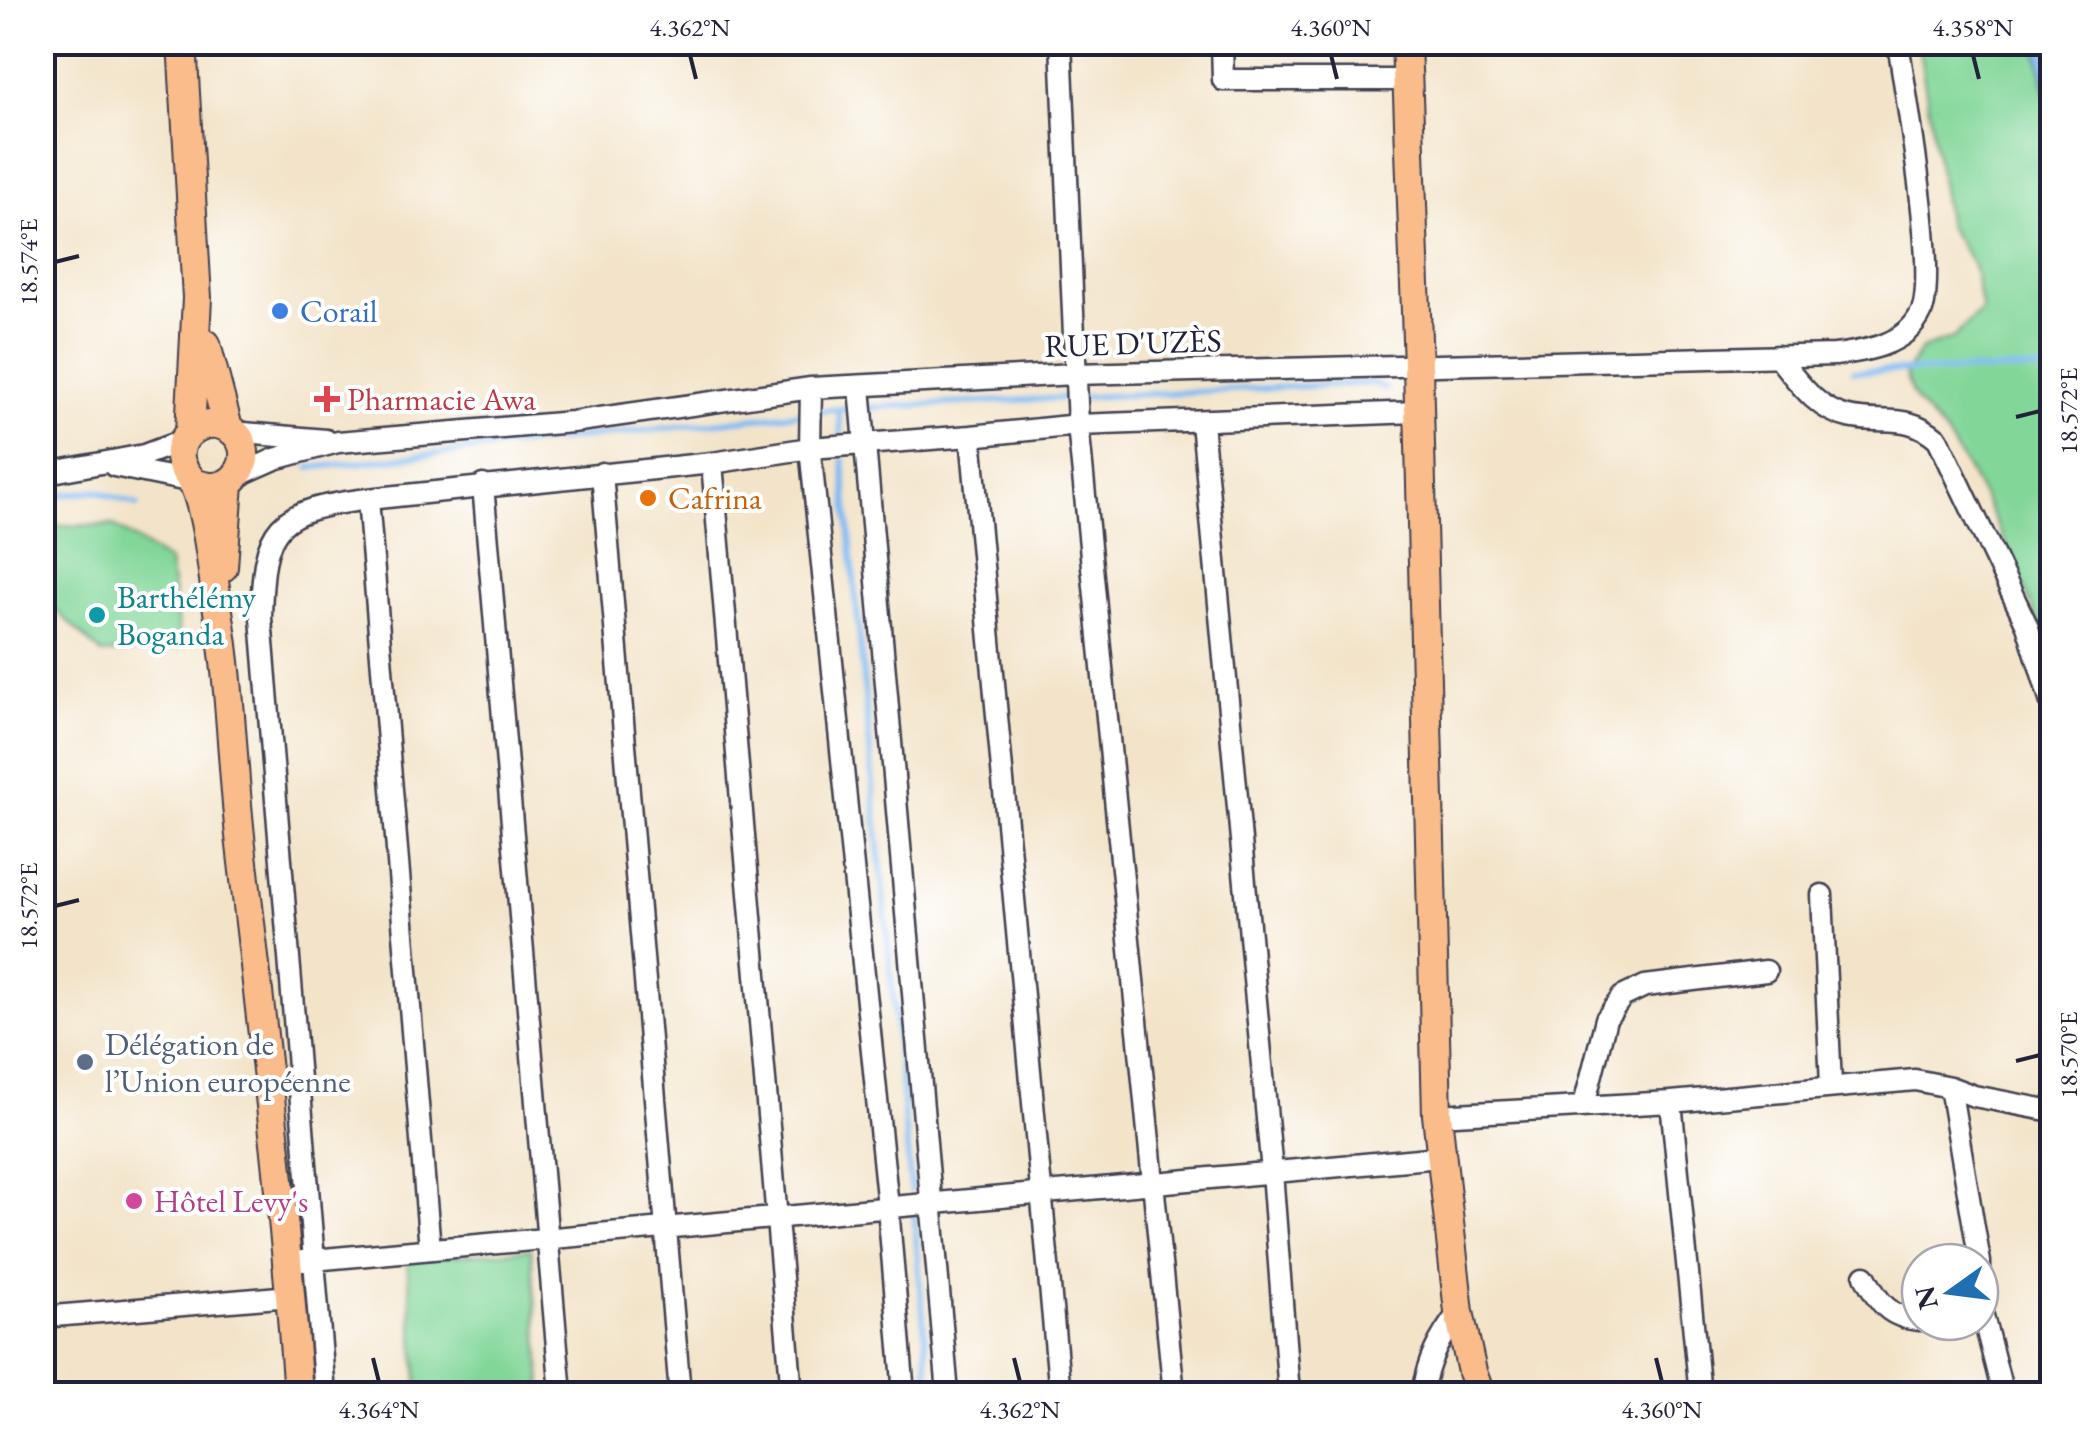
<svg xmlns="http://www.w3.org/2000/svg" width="2095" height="1437" viewBox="0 0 2095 1437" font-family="'EB Garamond',serif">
  <rect width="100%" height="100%" fill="#fff"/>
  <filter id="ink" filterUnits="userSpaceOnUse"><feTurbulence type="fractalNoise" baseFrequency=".01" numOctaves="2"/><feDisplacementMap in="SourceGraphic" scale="20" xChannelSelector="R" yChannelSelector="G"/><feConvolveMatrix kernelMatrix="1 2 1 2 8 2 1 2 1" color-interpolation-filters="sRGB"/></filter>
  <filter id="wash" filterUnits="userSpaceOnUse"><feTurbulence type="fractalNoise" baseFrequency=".0048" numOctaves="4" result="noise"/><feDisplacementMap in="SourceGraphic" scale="40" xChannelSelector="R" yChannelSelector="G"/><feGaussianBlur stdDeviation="2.25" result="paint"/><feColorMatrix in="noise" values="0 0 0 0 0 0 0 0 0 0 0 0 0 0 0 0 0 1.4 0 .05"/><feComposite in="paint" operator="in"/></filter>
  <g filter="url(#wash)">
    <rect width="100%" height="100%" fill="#f3e4c9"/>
    <!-- green -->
    <path fill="#81d698" stroke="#527c6a" stroke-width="2.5" d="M1918,43H2036L2052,123V657C2022,584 1995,507 1950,441C1930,411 1914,412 1905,372L1922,349L1953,338L1982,310L1973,265L1948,226Z
      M113,525L169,562L181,647L102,654L43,598V526Z
      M531,1249L543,1394H419L407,1260Z"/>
    <!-- water -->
    <path fill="#80bbf2" stroke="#516e96" stroke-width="2.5" d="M2036,43H2052V123Z"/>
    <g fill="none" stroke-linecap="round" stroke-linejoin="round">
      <!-- stream -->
      <path stroke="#80bbf2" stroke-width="6" d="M1853,371L2052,370
        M839,410L841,433
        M843,460L911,1190
        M309,468L839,409L1373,383L1386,389
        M42,497L96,491L137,505
        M914,1215L930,1394"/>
    </g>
  </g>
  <g filter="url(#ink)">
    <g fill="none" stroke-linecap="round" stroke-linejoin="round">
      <defs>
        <path id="minor" d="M1061,42L1078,425L1174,1394
          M1222,42L1223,80H1407
          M1777,356C1797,380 1816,410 1848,417C1884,425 1907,412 1938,439L2027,625L2052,706
          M860,387L948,1394
          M811,388L810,448L888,1207L904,1394
          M1202,422L1272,1172L1289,1394
          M233,432L326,440
          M971,436L1060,1394
          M712,463L792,1394
          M114,466L193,482
          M602,473L680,1394
          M42,474L144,455L184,440
          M237,476L275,459L338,442L572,422L811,388L1074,374L1835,355C1866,351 1906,345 1921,313C1939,275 1905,93 1898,42
          M483,485L561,1394
          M368,499L430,1249
          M1822,895L1831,1085
          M1950,1087L1980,1262
          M1671,1102L1700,1394
          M1584,1105L1606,1019L1622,997L1645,986L1766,971
          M1437,1115L1671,1102L1915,1080L1950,1087L1974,1096L2052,1111
          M302,1261C681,1229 1060,1191 1440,1157
          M1980,1264V1290
          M1865,1276C1878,1302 1889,1318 1920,1320
          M1980,1304L2003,1394
          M42,1317L291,1296
          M325,1394L261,618C263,523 275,511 368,499L712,463L810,448L971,436L1078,425L1417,412
          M1422,1394C1427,1362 1439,1338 1459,1312"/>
        <path id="major" d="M182,42L197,298L190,432
          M1406,42L1418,366L1437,1115L1459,1312L1472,1372L1480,1394
          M206,344L228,428
          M193,482C237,504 264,446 226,427C207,418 183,430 180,451C178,466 188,473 194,485C208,517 213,575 218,611C231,688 232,767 241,845C262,1028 285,1211 298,1394
          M223,567L229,483"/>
      </defs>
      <!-- minor casing -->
      <use href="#minor" stroke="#413f50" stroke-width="25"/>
      <!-- major casing -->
      <use href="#major" stroke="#413f50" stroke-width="32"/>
      <!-- minor -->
      <use href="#minor" stroke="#fff" stroke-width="20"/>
      <!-- major -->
      <use href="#major" stroke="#f9bc8a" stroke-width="28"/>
    </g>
  </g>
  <!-- ticks -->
  <path fill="none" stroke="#22223b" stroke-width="4" d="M690,55L696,79M1331,55L1337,79M1973,55L1979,79M55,262L79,256M2016,417L2040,411M55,906L79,900M2016,1061L2040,1055M373,1358L379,1382M1014,1358L1020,1382M1656,1358L1662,1382"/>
  <!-- markers -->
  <circle fill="#3f7fe0" stroke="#fff" stroke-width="4" cx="280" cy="311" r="10"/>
  <path fill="#e0444e" stroke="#fff" stroke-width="4" d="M322 384h10v10h10v10h-10v10h-10v-10h-10v-10h10z"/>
  <circle fill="#e8710a" stroke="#fff" stroke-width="4" cx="648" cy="498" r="10"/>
  <circle fill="#0f9aa8" stroke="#fff" stroke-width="4" cx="97" cy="615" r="10"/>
  <circle fill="#5c6f8a" stroke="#fff" stroke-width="4" cx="85" cy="1062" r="10"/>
  <circle fill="#d1479c" stroke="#fff" stroke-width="4" cx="134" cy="1201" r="10"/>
  <g text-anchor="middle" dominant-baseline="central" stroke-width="8" stroke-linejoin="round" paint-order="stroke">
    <!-- shop labels -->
    <g font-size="32" fill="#366cbe" stroke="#fff" text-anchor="start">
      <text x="300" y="311">Corail</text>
    </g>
    <!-- street labels -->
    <g font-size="32" fill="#22223b" stroke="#fff">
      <text transform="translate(1133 343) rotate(-2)">RUE D'UZÈS</text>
    </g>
    <!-- health labels -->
    <g font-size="32" fill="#be3a42" stroke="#fff" text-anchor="start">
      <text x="347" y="399">Pharmacie Awa</text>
    </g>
    <!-- food labels -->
    <g font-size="32" fill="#c56008" stroke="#fff" text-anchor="start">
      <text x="668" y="498">Cafrina</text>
    </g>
    <!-- culture labels -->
    <g font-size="32" fill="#0d838f" stroke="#fff" text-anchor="start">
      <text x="117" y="597">Barthélémy<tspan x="117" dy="37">Boganda</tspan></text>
    </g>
    <!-- service labels -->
    <g font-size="32" fill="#4e5e75" stroke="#fff" text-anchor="start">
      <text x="105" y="1044">Délégation de<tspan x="105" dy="37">l’Union européenne</tspan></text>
    </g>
    <!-- hotel labels -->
    <g font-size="32" fill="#b23c85" stroke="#fff" text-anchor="start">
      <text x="154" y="1201">Hôtel Levy's</text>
    </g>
  </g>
  <!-- margin -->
  <rect width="2095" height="1437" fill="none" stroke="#fff" stroke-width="110"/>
  <!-- north arrow -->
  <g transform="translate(1950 1292) rotate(256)"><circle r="48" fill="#ffffff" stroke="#a7a7b1" stroke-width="2.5"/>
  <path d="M0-8L18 38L0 25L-18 38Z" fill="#1f6fb2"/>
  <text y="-15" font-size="28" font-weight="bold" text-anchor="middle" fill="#22223b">N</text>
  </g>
  <rect x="55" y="55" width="1985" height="1327" fill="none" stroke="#22223b" stroke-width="4"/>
  <g font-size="25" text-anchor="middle" fill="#22223b">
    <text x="690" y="36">4.362°N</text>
    <text x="1331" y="36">4.360°N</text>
    <text x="1973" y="36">4.358°N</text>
    <text transform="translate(28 262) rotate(-90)" y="9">18.574°E</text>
    <text transform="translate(2068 411) rotate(-90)" y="9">18.572°E</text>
    <text transform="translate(28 906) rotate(-90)" y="9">18.572°E</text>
    <text transform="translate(2068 1055) rotate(-90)" y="9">18.570°E</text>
    <text x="379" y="1418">4.364°N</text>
    <text x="1020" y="1418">4.362°N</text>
    <text x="1662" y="1418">4.360°N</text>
  </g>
</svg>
